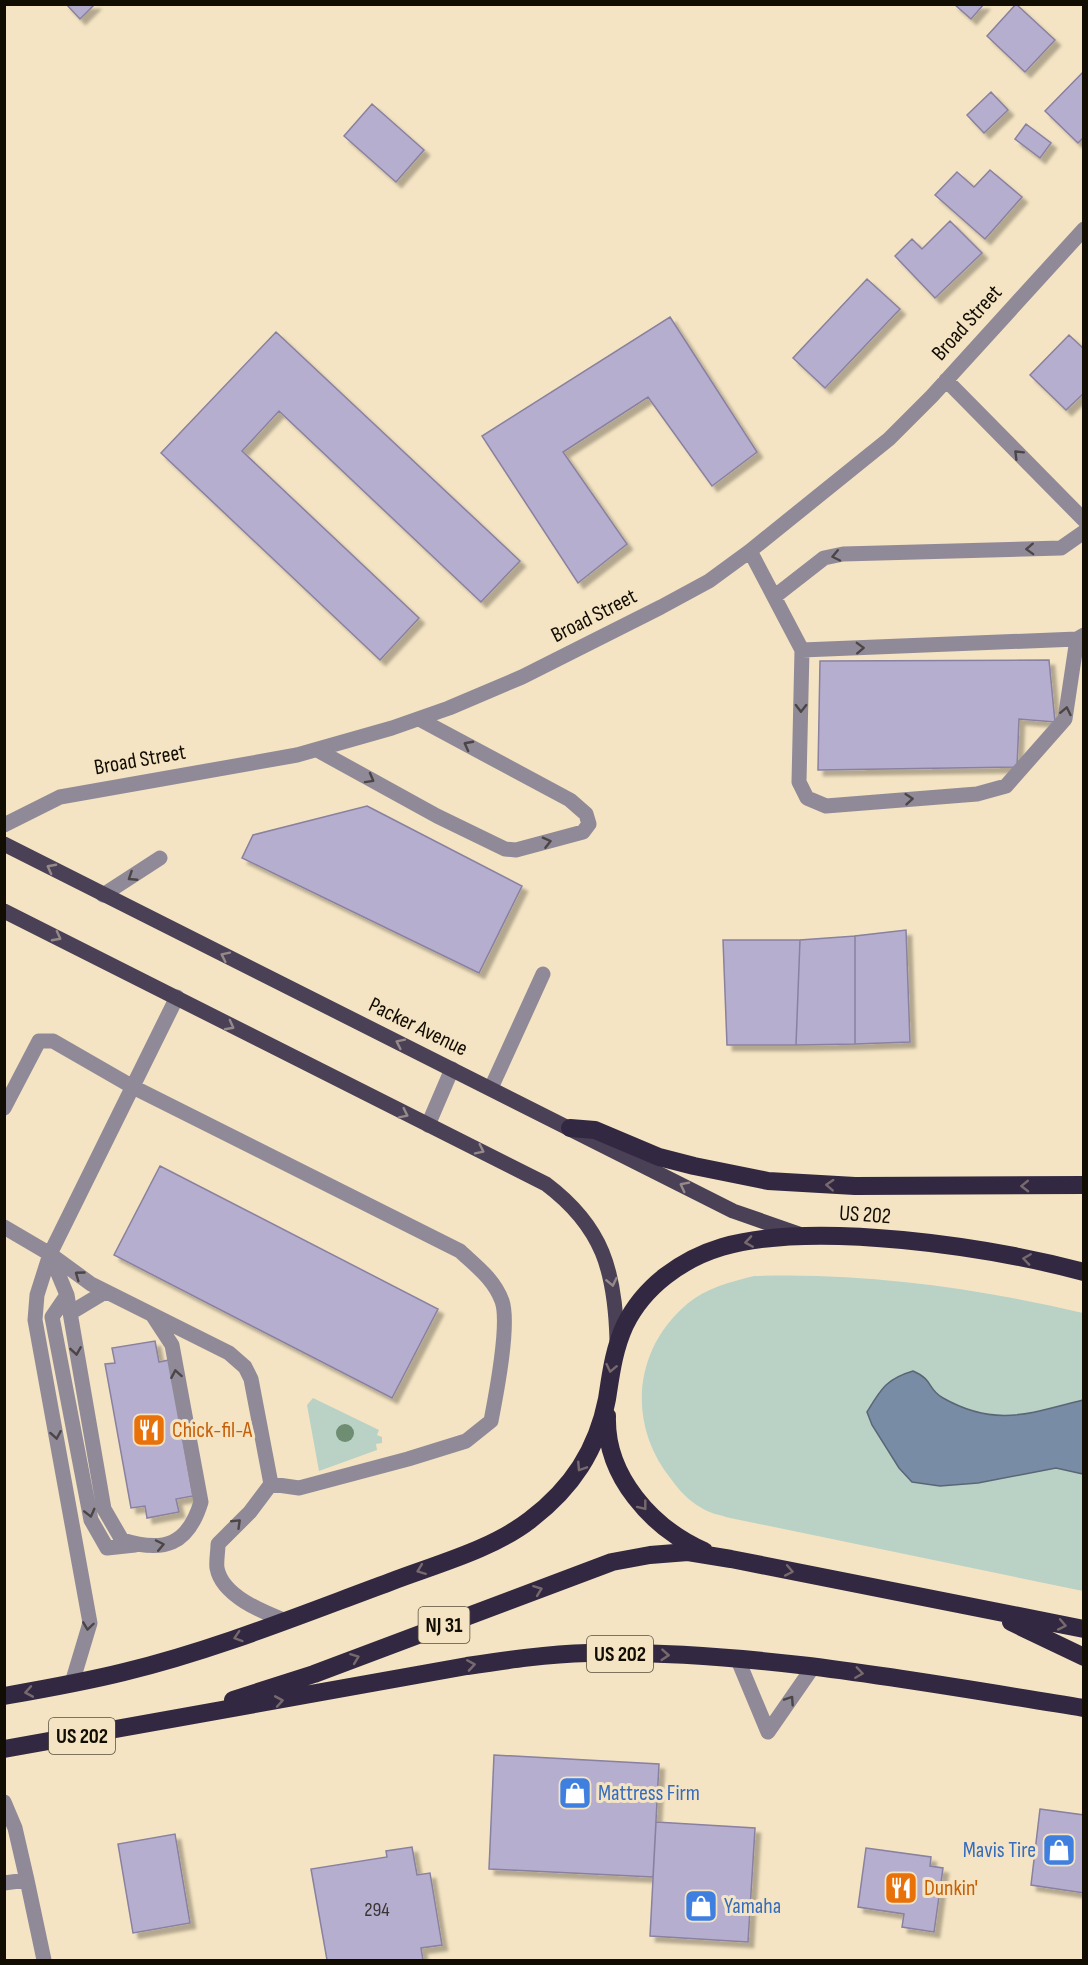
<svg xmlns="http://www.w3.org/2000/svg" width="1088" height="1965" viewBox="0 0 1088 1965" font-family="'Sofia Sans Condensed',sans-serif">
  <defs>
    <filter id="shadow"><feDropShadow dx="5.5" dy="5.5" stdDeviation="1.5" flood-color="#0004"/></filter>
  </defs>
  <rect width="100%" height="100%" fill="#f4e4c3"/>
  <!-- grass -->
  <path fill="#b9d2c5" d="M754,1276C865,1272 976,1288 1083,1313V1591L730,1518C720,1515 708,1513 700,1507C689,1501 678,1489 671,1479C627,1424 633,1350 687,1304C706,1288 730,1282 754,1276Z
    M313,1398L379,1430L377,1435L382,1437V1443L376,1444L377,1450L319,1471L307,1405Z"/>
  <!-- water -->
  <path fill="#798ca6" stroke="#5a6675" stroke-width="1.5" d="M913,1371C934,1380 927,1389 943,1398C996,1428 1030,1413 1083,1400V1474L1056,1468L978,1483L940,1486L912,1482L899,1468L872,1425L867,1412C881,1389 886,1379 913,1371Z"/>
  <!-- building -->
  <path fill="#b5aece" stroke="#8981a0" stroke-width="1.5" filter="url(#shadow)" d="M66,4H95L80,19Z
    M954,4H984L971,19Z
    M1016,4L1055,40L1025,72L987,36Z
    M1084,71V137L1078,143L1045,111Z
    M991,92L1008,110L984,133L967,115Z
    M372,104L424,150L396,182L344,136Z
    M1026,124L1051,143L1040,158L1015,139Z
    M990,170L1022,197L985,239L935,195L957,172L974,187Z
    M950,221L982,253L935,298L895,256L912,239L922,249Z
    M867,279L900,309L825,388L793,358Z
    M670,317L757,452L712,486L648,397L563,452L627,544L578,583L482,436Z
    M276,332L520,561L481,602L279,411L242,451L419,618L380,660L161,453Z
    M1069,335L1084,349V393L1066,410L1030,375Z
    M1049,660L1055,722L1019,719L1017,767L818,770L820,661Z
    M367,806L522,886L479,973L242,858L253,835Z
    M906,930L910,1042L855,1044V936Z
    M855,936V1044L796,1045L800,940Z
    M723,940H800L796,1045H727Z
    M160,1166L438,1309L392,1398L114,1255Z
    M155,1341L159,1362L169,1360L193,1496L176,1499L179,1512L147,1518L145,1506L131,1508L105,1364L115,1363L112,1348Z
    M494,1755L659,1764L653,1877L489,1869Z
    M1040,1809L1084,1815V1893L1031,1885Z
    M656,1822L755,1828L748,1942L650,1936Z
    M175,1834L190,1923L133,1933L118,1844Z
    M412,1847L417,1875L430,1873L442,1945L421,1948L423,1960H327L311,1869L387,1857L386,1851Z
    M866,1848L931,1857L930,1866L943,1868L934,1932L902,1927L904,1914L858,1907Z"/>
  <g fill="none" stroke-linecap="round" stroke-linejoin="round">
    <!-- minor -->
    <path stroke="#908a98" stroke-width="15" d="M946,380L1084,520
      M750,551L802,650L799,782L807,798L826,806L977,794L1006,786L1065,719L1077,639
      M774,597L824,558L843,554L1061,548L1084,532
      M802,650L1077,639L1084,635
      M319,751L437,816L505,849L516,850L583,832L589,824L586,814L570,800L419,719
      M4,825L60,797L297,755L392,728L449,708L522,677L661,607L709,581L750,551L889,439L932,396L1084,229
      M103,895L160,858
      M491,1088L543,974
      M4,1108L39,1041H53L133,1087L460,1251C476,1266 494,1279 502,1301C510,1324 496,1395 491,1421L466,1441L408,1459L299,1488L271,1484
      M428,1125L452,1069
      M4,1227L50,1254L91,1284L229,1353L245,1367L251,1379L271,1484L250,1512L218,1544C218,1552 216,1561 217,1568C222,1596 263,1612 286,1621
      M50,1254L67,1295L104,1509L122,1540C164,1553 188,1545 201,1502L172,1345L153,1316
      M67,1295L52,1317L91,1520L107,1548L135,1545
      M70,1313L105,1292
      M738,1660L768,1732
      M72,1683L90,1623L35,1320L37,1295L50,1254L177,997
      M768,1732L813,1667
      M4,1802L15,1828L27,1880
      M4,1883L27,1880L44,1960"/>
    <!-- major -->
    <path stroke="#4a4157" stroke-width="15" d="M4,844L733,1211L799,1234
      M4,911L546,1184C603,1227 615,1271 617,1340"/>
    <!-- highway -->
    <path stroke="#332841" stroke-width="18" d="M570,1128L595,1130L659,1157L694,1166L768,1181L855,1186L1084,1185
      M607,1416C605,1476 652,1528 704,1551
      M1011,1622L1084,1657
      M4,1696C44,1689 84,1682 124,1672C215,1650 303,1614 390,1582C437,1564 491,1550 530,1520C572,1488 597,1450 607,1399C611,1373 614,1349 625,1325C644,1286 682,1259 722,1247C815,1220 990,1247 1084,1272
      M233,1700L314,1674L612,1562L650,1555L688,1552L731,1559L1084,1629
      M4,1749L467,1666C507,1660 547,1654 588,1653C754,1650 920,1682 1084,1708"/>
  </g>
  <!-- trees -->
  <circle fill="#6e8d72" cx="345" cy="1433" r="9"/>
  <!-- one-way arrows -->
  <defs><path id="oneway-chevron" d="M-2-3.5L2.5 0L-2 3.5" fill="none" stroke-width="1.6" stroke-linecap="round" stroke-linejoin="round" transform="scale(1.5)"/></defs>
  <g stroke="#4b4546">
    <use href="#oneway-chevron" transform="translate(1018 454) rotate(-135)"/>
    <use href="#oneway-chevron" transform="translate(1030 549) rotate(178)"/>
    <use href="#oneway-chevron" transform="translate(836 556) rotate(168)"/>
    <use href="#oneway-chevron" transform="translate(860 648) rotate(-2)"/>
    <use href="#oneway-chevron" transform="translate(801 708) rotate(91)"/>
    <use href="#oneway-chevron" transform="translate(1066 711) rotate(-78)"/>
    <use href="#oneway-chevron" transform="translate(468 745) rotate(-152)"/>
    <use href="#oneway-chevron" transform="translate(370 779) rotate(29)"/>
    <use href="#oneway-chevron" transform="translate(909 799) rotate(-5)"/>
    <use href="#oneway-chevron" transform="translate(547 842) rotate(-14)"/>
    <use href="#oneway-chevron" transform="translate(132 877) rotate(147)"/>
    <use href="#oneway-chevron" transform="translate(79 1275) rotate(-144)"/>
    <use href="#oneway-chevron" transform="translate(76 1351) rotate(81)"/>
    <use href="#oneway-chevron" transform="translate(176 1374) rotate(-100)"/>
    <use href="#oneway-chevron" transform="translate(56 1435) rotate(80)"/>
    <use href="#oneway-chevron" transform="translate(90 1513) rotate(76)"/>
    <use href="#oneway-chevron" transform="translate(237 1523) rotate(-44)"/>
    <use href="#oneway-chevron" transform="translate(160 1545) rotate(-12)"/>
    <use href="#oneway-chevron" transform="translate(88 1626) rotate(98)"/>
    <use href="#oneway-chevron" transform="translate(790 1700) rotate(-56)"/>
  </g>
  <g stroke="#968a88">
    <use href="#oneway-chevron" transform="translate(51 868) rotate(-152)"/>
    <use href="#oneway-chevron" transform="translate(57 937) rotate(28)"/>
    <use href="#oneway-chevron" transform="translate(225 956) rotate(-154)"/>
    <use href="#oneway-chevron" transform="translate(230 1026) rotate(28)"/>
    <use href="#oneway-chevron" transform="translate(400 1043) rotate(-154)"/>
    <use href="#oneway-chevron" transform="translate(404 1114) rotate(26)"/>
    <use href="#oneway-chevron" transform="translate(480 1150) rotate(26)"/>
    <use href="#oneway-chevron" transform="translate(684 1186) rotate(-153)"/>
    <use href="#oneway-chevron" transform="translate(612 1282) rotate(78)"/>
  </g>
  <g stroke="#776a6e">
    <use href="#oneway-chevron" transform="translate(830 1185) rotate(-177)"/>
    <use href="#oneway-chevron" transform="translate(1025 1186) rotate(179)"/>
    <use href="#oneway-chevron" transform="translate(749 1242) rotate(171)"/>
    <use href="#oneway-chevron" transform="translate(1027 1259) rotate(-172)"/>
    <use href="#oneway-chevron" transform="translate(611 1368) rotate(102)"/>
    <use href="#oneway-chevron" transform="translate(581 1467) rotate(123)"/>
    <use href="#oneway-chevron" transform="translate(643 1506) rotate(52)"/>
    <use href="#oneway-chevron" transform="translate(421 1570) rotate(159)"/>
    <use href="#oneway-chevron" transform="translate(789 1571) rotate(11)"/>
    <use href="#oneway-chevron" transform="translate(538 1590) rotate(-21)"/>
    <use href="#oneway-chevron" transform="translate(1062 1625) rotate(11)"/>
    <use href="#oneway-chevron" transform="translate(238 1637) rotate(162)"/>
    <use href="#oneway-chevron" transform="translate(665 1655) rotate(4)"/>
    <use href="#oneway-chevron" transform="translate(355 1658) rotate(-21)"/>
    <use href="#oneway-chevron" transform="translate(471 1665) rotate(-9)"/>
    <use href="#oneway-chevron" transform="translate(859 1673) rotate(8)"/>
    <use href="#oneway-chevron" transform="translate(29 1692) rotate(170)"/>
    <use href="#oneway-chevron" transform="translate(279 1701) rotate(-10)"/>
  </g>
  <!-- icons -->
  <defs>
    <symbol id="restaurant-square" viewBox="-11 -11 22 22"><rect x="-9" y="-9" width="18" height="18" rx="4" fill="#e8710a" stroke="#f4e4c3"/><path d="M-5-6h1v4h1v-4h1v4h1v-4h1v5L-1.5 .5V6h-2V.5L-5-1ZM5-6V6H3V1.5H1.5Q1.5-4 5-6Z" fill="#fff"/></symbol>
    <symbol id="shop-square" viewBox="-11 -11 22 22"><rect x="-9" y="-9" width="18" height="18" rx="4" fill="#3f7fe0" stroke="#f4e4c3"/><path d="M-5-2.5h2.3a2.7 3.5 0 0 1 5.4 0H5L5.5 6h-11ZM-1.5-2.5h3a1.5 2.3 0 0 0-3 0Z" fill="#fff"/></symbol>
  </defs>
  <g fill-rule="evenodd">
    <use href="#restaurant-square" x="130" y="1411" width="38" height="38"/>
    <use href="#shop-square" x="556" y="1774" width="38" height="38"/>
    <use href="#shop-square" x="1040" y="1831" width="38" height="38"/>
    <use href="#restaurant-square" x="882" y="1869" width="38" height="38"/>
    <use href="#shop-square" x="682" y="1887" width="38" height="38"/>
  </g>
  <g text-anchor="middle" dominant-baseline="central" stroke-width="6" stroke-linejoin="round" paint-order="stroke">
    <!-- number labels -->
    <g font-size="20" fill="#3b3536">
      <text x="377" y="1910">294</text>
    </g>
    <!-- shield labels -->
    <g fill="#f4e4c3" stroke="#564e3d" stroke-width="1.5">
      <rect x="418.5" y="1607" width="51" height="36" rx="4.5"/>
      <rect x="587" y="1636" width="66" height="36" rx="4.5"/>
      <rect x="49" y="1718" width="66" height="36" rx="4.5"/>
    </g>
    <g font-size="21" font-weight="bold" fill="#120d03">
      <text x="444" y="1625">NJ 31</text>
      <text x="620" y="1654">US 202</text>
      <text x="82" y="1736">US 202</text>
    </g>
    <!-- street labels -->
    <g font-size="22" fill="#120d03" stroke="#f4e4c3">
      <text transform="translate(967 323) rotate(-48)">Broad Street</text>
      <text transform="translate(594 616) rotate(-27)">Broad Street</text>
      <text transform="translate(140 760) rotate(-10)">Broad Street</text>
      <text transform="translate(418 1027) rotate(26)">Packer Avenue</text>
      <text transform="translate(865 1215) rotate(4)">US 202</text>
    </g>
    <!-- food labels -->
    <g font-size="22" fill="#c56008" stroke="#f4e4c3" text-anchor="start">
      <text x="172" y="1430">Chick-fil-A</text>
      <text x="924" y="1888">Dunkin'</text>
    </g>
    <!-- shop labels -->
    <g font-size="22" fill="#366cbe" stroke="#f4e4c3" text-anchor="start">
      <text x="598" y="1793">Mattress Firm</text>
      <text x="1036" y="1850" text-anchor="end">Mavis Tire</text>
      <text x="724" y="1906">Yamaha</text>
    </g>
  </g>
  <!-- border -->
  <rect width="1088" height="1965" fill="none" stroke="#120d03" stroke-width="12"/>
</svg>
